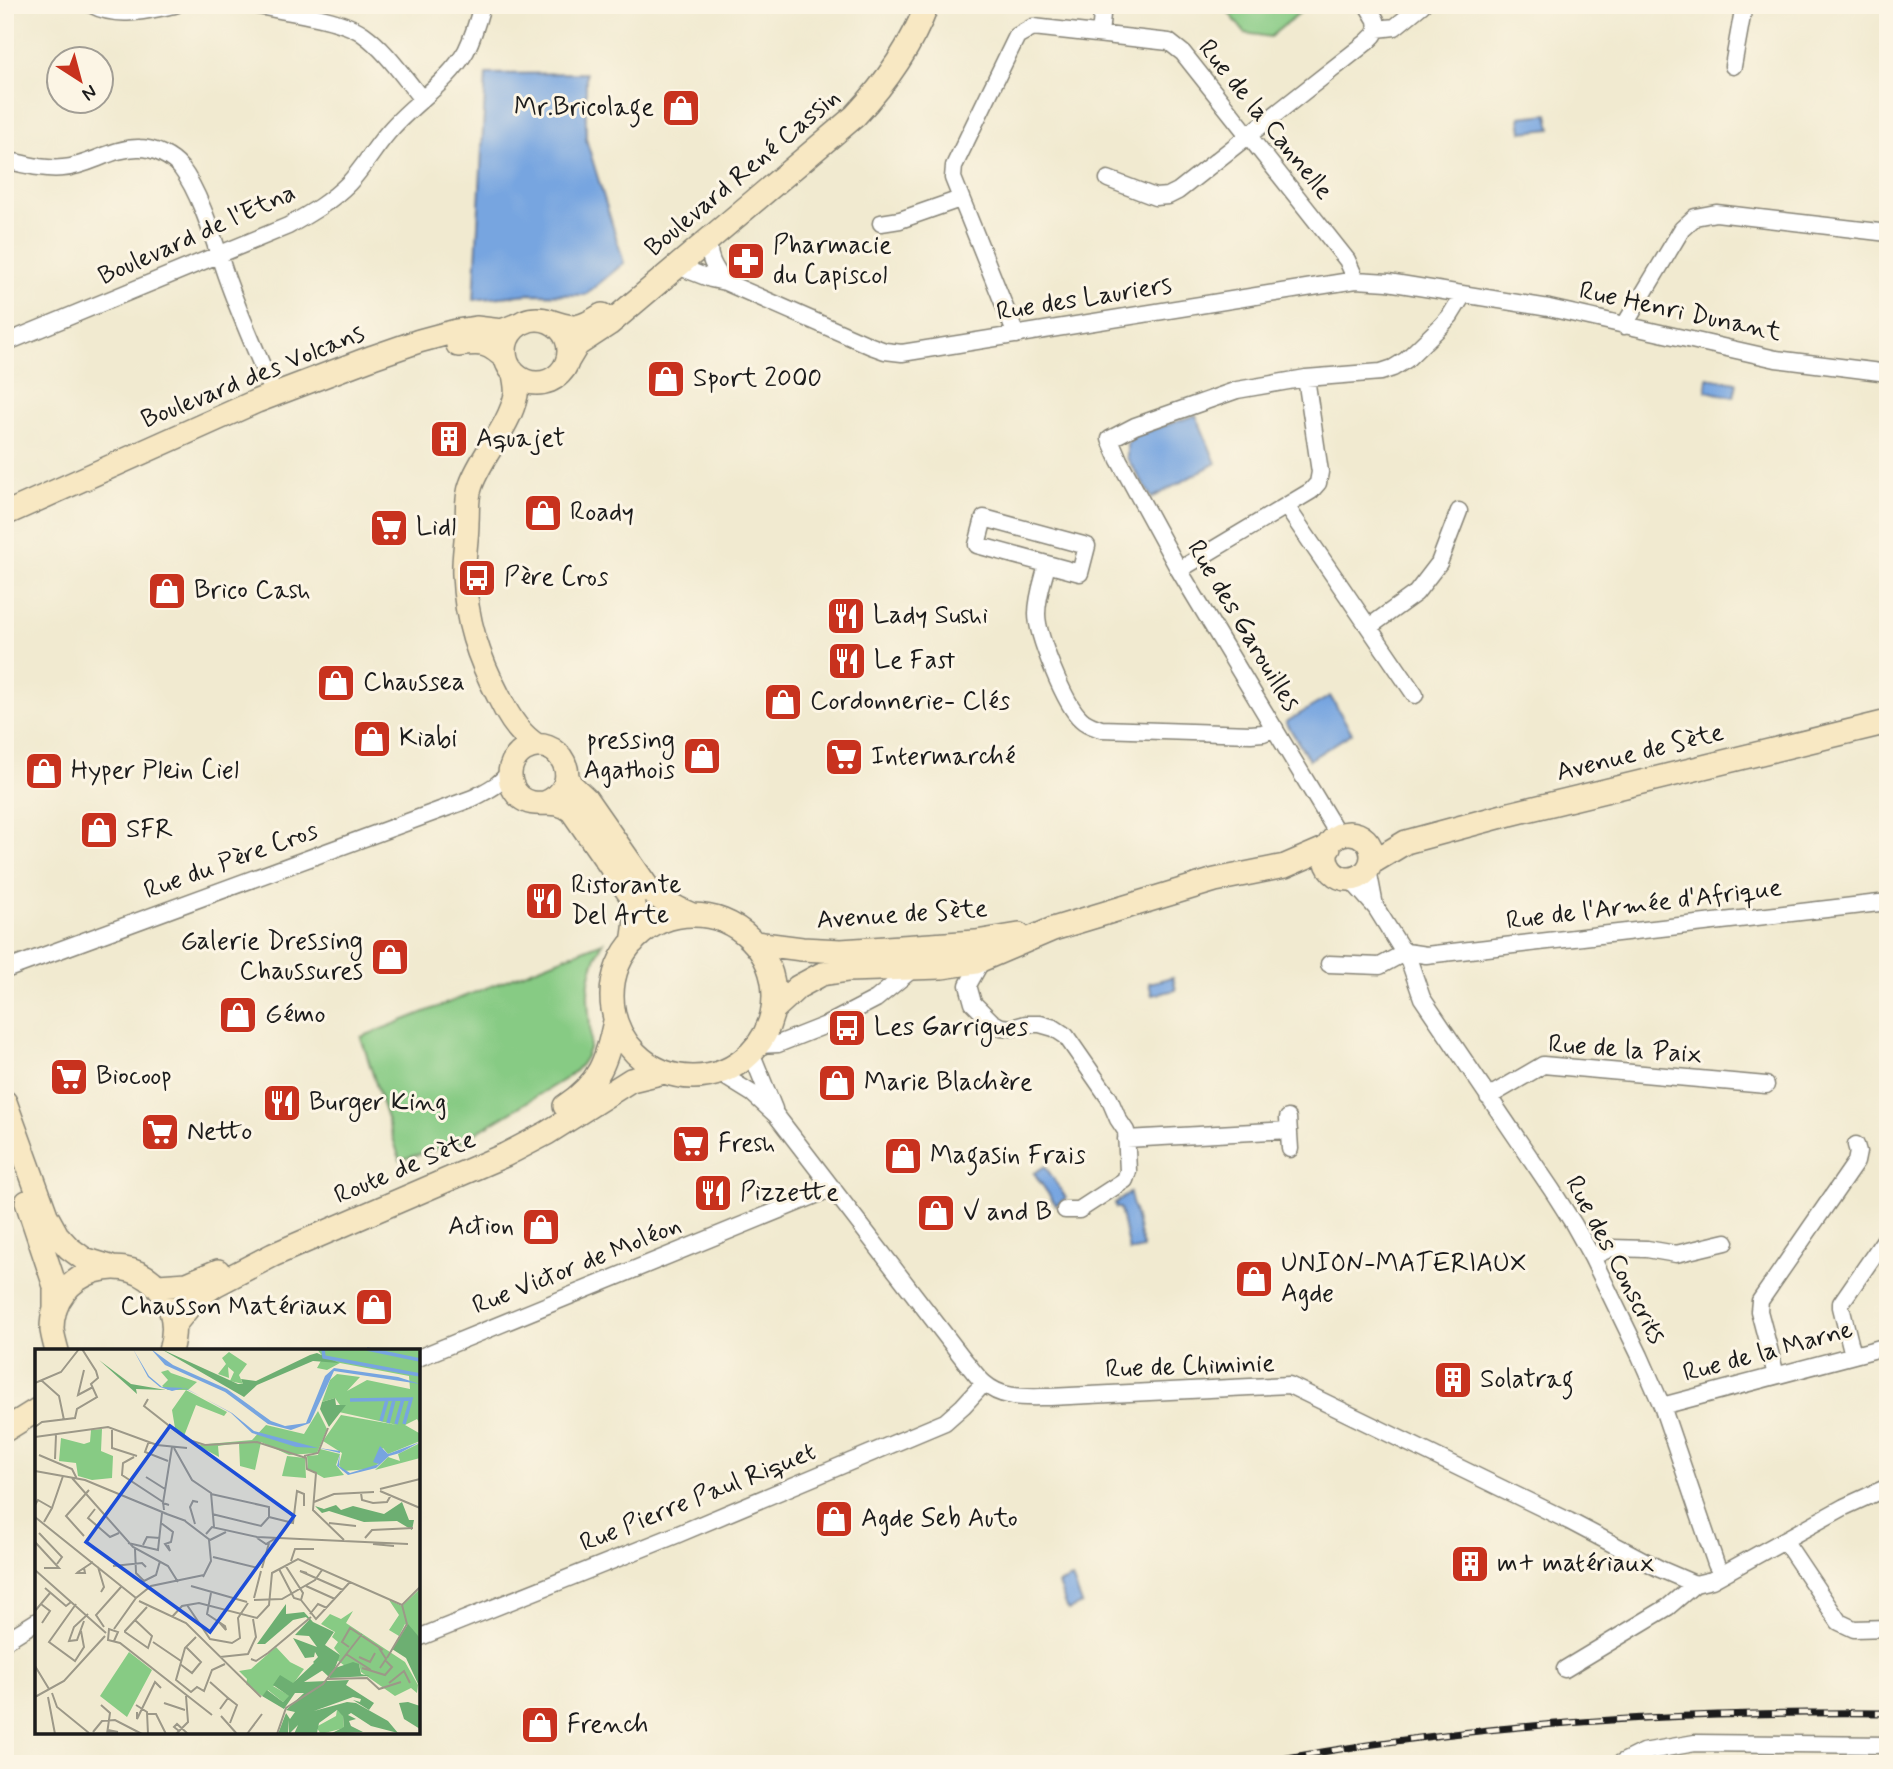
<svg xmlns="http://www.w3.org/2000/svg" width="1893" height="1769" viewBox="0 0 1893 1769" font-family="Mynerve,sans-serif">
  <rect width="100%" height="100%" fill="#fcf5e5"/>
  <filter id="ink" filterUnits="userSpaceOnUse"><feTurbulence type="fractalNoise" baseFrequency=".0143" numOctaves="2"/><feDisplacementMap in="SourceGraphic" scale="14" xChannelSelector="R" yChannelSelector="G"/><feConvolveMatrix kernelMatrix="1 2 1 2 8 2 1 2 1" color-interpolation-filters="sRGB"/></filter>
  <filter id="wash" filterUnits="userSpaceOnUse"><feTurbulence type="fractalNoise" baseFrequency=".00686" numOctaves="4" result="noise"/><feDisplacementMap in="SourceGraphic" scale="28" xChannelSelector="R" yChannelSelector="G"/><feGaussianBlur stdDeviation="1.57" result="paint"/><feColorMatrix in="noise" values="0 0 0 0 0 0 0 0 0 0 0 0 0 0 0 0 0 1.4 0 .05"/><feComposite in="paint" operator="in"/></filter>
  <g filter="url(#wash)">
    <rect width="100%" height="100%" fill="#f1ead0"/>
    <!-- green -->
    <path fill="#87cb84" stroke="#527450" stroke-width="2" d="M1223,5H1309L1270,37L1245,33Z
      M603,942C594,959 588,975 588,995C588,1031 601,1051 568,1077L471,1136L460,1142L400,1160L361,1037Z"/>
    <!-- water -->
    <path fill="#77a5e0" stroke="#4a607e" stroke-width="2" d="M586,73V139L624,263L585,295L529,294L474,300L486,74Z
      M1548,114L1551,129L1522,132L1520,117Z
      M1708,378L1737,383L1734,397L1706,391Z
      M1196,415L1216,463L1152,498L1127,458V444L1134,436Z
      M1330,696L1352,733L1309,760L1286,722Z
      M1173,977L1176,990L1152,995L1149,983Z
      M1045,1166L1066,1198L1056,1205L1034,1173Z
      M1130,1193L1143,1248L1129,1251L1120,1208H1116L1115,1203Z
      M1072,1578L1082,1604L1068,1610L1058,1584Z"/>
  </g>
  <g filter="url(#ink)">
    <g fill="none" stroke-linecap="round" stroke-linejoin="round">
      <defs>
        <path id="street" d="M92,5C118,19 148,10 175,5
          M253,5C282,11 341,18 363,34C387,51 404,78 422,99
          M1367,5L1376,20L1377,29
          M1100,34L1103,5
          M1733,66L1744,5
          M5,160C24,164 44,170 63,168C90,166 112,147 140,148C154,148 172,157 181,168C201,194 215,244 226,276C240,316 258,355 274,394
          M1108,179L1155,197L1168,196L1178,191L1367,42L1374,35L1377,29L1395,27L1422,5
          M881,223L900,220L960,199
          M710,238C706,256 714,268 725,282
          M677,266L711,279L725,282L871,346L885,351L902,353L1356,280L1388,282L1549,308L1776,359L1888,373
          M1624,326L1682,229L1695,217L1716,213L1888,233
          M1016,335L953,178L954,166L1017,36L1033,27L1169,42L1183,53L1347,260L1356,280
          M5,343L288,226C311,213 330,202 349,183C365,166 376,145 392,128C415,102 448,82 466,51C473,37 478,20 482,5
          M1286,506L1415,695
          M984,518L1087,546L1080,573L977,545Z
          M1047,565C1043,581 1037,597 1037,614C1037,635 1065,705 1081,719C1087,725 1093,726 1101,729L1251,734L1263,733L1275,728
          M1179,570L1311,491L1318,483L1320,472L1306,378
          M1369,627L1416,593L1439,563L1459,511
          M1339,836L1179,570L1119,460L1110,439L1135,426L1237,390L1306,378L1381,372L1393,368L1406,360L1441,326L1450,316L1463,295
          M1368,869L1375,906
          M1350,879L1376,908L1401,948L1406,952L1426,955L1888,902
          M982,960L968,985L973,1003L992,1022L1001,1027L1012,1028L1026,1024H1040L1054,1028L1066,1036L1109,1098L1118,1119L1126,1131L1128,1171L1125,1180L1079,1210H1065
          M1329,964L1380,966L1406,952L1422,998L1552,1190L1573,1223L1592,1257L1640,1356L1662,1406L1716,1564L1721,1574
          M5,970L473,798C488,790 501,785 510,770
          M759,1045L778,1044L826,1025L876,999L914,968
          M751,1052L774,1109
          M719,1073L753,1094L776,1115L965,1361C971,1368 977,1377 984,1383C1003,1400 1027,1397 1050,1397L1289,1385L1569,1521L1660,1569L1695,1584
          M1488,1097L1543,1065L1766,1085
          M1288,1118L1290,1149
          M1126,1139L1289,1130
          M1592,1257L1611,1248L1647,1249L1676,1254L1726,1242
          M1853,1355L1841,1307V1303L1888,1235
          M418,1358L833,1188
          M1776,1375L1759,1311L1760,1301L1856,1162L1858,1152L1856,1145
          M1662,1406L1888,1346
          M1784,1540L1839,1622L1854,1629L1888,1628
          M418,1638L676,1535L945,1422L963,1406L984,1383
          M5,1641L37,1621
          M1565,1669L1668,1607L1695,1584L1712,1580L1844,1507L1888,1487
          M1619,1764L1643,1752L1695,1743L1888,1745"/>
        <path id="secondary" d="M505 351a32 32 0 1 1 64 0a32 32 0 1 1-64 0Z
          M546,320C573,329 577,331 602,315
          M458,345C482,342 488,342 506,359
          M568,360L577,345L609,324L855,116C885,84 911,47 927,5
          M514,374C515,380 517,388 516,395C509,428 482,454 471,485C466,498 468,509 467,522C467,540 463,558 464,575C466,621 478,657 499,697C508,716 520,736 538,746
          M5,514L257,401L373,357L419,341L456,331L476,328L502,331L529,320
          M567,776L570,784L586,799L648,888C661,901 675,908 692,915
          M545,803C589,785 558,730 524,750C518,754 513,760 511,767C508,778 512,790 520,797C537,811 553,795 572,811L631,896C638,912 636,925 633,942
          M1326 856a23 23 0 1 1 46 0a23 23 0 1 1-46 0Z
          M1371,863L1406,842L1510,814L1888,722
          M612 996a81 81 0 1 1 162 0a81 81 0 1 1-162 0Z
          M755,943L802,949L841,951L976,942L1019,935
          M774,1009L798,987L822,974L848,970L942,967L976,962L1053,929L1215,880L1285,866L1329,847
          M5,1102L46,1215L57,1235L69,1248L84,1259L110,1267
          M565,1106C600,1083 607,1060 615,1021
          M27,1202L55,1286V1310
          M158,1286L187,1284L218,1271
          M175,1324L195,1299L215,1285L273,1255L505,1155L547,1133L631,1080L664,1072
          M57,1351C55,1344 53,1336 52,1330C51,1270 130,1245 163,1294C175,1312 176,1331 170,1351
          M5,1430L37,1410"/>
      </defs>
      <!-- street casing -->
      <use href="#street" stroke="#868376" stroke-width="19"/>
      <!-- secondary casing -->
      <use href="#secondary" stroke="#868376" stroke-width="26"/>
      <!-- street -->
      <use href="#street" stroke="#fff" stroke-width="16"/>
      <!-- secondary -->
      <use href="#secondary" stroke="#f8e8c3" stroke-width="23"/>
      <defs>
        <path id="rail" d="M1255,1764C1463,1724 1676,1711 1888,1713"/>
      </defs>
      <!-- rail casing -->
      <use href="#rail" stroke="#1c1c1c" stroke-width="7"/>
      <!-- rail -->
      <use href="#rail" stroke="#fcf5e5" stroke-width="4.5" stroke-dasharray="13" stroke-linecap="butt"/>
    </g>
  </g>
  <!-- icons -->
  <defs>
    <symbol id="shop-square" viewBox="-11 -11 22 22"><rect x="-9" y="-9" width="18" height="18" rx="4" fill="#c8321e" stroke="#fcf5e5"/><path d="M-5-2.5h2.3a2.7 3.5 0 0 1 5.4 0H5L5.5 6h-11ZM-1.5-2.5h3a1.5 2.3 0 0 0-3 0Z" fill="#fff"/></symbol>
    <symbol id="pharmacy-square" viewBox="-11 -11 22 22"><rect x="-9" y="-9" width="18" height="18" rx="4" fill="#c8321e" stroke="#fcf5e5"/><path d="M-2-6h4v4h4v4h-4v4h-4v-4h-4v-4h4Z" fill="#fff"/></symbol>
    <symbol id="building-square" viewBox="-11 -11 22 22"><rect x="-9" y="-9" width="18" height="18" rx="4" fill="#c8321e" stroke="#fcf5e5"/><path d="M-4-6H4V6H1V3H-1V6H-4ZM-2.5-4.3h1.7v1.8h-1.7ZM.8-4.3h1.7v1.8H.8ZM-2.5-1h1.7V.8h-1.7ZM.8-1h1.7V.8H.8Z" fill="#fff"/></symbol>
    <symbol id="supermarket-square" viewBox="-11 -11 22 22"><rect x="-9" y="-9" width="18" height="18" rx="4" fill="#c8321e" stroke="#fcf5e5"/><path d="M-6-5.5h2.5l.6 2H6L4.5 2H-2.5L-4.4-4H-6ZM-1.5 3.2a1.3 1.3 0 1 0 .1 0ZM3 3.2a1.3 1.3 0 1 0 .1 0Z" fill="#fff"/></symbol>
    <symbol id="bus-square" viewBox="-11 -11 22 22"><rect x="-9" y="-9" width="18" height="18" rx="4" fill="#c8321e" stroke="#fcf5e5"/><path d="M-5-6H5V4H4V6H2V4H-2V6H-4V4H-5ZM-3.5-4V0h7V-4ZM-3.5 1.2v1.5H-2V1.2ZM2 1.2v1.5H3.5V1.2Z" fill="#fff"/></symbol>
    <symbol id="restaurant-square" viewBox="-11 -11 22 22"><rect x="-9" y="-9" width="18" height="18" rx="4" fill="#c8321e" stroke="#fcf5e5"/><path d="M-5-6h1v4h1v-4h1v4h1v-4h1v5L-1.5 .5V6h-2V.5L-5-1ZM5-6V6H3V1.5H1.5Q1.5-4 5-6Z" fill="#fff"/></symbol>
  </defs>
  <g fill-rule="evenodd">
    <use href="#shop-square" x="659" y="86" width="44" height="44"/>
    <use href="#pharmacy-square" x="724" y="239" width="44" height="44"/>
    <use href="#shop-square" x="644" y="357" width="44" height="44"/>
    <use href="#building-square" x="427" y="417" width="44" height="44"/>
    <use href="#shop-square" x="521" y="491" width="44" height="44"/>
    <use href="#supermarket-square" x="367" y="506" width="44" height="44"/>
    <use href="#bus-square" x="455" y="556" width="44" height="44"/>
    <use href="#shop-square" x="145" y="569" width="44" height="44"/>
    <use href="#restaurant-square" x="824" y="594" width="44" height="44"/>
    <use href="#restaurant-square" x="825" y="639" width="44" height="44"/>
    <use href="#shop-square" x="314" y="661" width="44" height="44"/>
    <use href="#shop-square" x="761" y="680" width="44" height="44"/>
    <use href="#shop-square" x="350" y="717" width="44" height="44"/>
    <use href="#shop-square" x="680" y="734" width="44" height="44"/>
    <use href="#supermarket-square" x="822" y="735" width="44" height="44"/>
    <use href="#shop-square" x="22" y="749" width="44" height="44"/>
    <use href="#shop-square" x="77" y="808" width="44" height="44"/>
    <use href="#restaurant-square" x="522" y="879" width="44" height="44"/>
    <use href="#shop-square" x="368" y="935" width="44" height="44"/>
    <use href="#shop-square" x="216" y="993" width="44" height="44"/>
    <use href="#bus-square" x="825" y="1006" width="44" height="44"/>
    <use href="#supermarket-square" x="47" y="1055" width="44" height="44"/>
    <use href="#shop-square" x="815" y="1061" width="44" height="44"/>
    <use href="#restaurant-square" x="260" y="1081" width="44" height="44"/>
    <use href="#supermarket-square" x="138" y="1110" width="44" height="44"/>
    <use href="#supermarket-square" x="669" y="1122" width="44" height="44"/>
    <use href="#shop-square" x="881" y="1134" width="44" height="44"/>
    <use href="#restaurant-square" x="691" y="1171" width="44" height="44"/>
    <use href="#shop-square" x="914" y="1191" width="44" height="44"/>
    <use href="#shop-square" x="519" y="1205" width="44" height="44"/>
    <use href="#shop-square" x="1232" y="1257" width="44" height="44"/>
    <use href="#shop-square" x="352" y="1285" width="44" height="44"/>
    <use href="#building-square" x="1431" y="1358" width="44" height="44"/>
    <use href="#shop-square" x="812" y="1497" width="44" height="44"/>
    <use href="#building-square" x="1448" y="1542" width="44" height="44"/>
    <use href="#shop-square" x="518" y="1703" width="44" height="44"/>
  </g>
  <g text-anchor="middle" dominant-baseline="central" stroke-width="6" stroke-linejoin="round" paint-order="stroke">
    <!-- poi labels -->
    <g font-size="26" fill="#1c1c1c" stroke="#fcf5e5" text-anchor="start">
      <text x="654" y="108" text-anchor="end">Mr.Bricolage</text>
      <text x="773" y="246">Pharmacie<tspan x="773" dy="30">du Capiscol</tspan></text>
      <text x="693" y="379">Sport 2000</text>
      <text x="476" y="439">Aquajet</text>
      <text x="570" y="513">Roady</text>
      <text x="416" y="528">Lidl</text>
      <text x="504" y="578">Père Cros</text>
      <text x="194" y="591">Brico Cash</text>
      <text x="873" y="616">Lady Sushi</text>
      <text x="874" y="661">Le Fast</text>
      <text x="363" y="683">Chaussea</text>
      <text x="810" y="702">Cordonnerie- Clés</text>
      <text x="399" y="739">Kiabi</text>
      <text x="675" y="741" text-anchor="end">pressing<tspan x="675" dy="30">Agathois</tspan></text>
      <text x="871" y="757">Intermarché</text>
      <text x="71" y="771">Hyper Plein Ciel</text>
      <text x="126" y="830">SFR</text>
      <text x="571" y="886">Ristorante<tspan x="571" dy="30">Del Arte</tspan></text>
      <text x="363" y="942" text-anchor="end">Galerie Dressing<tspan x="363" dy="30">Chaussures</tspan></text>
      <text x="265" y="1015">Gémo</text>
      <text x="874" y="1028">Les Garrigues</text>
      <text x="96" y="1077">Biocoop</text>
      <text x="864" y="1083">Marie Blachère</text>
      <text x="309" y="1103">Burger King</text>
      <text x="187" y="1132">Netto</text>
      <text x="718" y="1144">Fresh</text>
      <text x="930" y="1156">Magasin Frais</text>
      <text x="740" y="1193">Pizzette</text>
      <text x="963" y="1213">V and B</text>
      <text x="514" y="1227" text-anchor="end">Action</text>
      <text x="1281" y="1264">UNION-MATERIAUX<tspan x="1281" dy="30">Agde</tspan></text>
      <text x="347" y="1307" text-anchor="end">Chausson Matériaux</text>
      <text x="1480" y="1380">Solatrag</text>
      <text x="861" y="1519">Agde Seb Auto</text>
      <text x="1497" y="1564">m+ matériaux</text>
      <text x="567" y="1725">French</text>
    </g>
    <!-- street labels -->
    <g font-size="26" fill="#1c1c1c" stroke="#fcf5e5">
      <text transform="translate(1265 120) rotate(51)">Rue de la Cannelle</text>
      <text transform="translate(743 173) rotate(-40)">Boulevard René Cassin</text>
      <text transform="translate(197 235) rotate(-24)">Boulevard de l'Etna</text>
      <text transform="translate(1084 299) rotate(-9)">Rue des Lauriers</text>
      <text transform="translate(1680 312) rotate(12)">Rue Henri Dunant</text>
      <text transform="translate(253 377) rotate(-22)">Boulevard des Volcans</text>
      <text transform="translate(1243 626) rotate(59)">Rue des Garouilles</text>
      <text transform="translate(1640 753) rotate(-14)">Avenue de Sète</text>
      <text transform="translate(231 861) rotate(-20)">Rue du Père Cros</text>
      <text transform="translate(1644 905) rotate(-7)">Rue de l'Armée d'Afrique</text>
      <text transform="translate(902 915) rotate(-4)">Avenue de Sète</text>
      <text transform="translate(1625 1050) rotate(4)">Rue de la Paix</text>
      <text transform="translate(405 1168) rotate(-23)">Route de Sète</text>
      <text transform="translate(1615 1260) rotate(62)">Rue des Conscrits</text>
      <text transform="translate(577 1266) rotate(-22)">Rue Victor de Moléon</text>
      <text transform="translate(1768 1352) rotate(-15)">Rue de la Marne</text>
      <text transform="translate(1190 1367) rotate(-2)">Rue de Chiminie</text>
      <text transform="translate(698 1498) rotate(-22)">Rue Pierre Paul Riquet</text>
    </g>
  </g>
  <!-- overview -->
  <g transform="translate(35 1349)">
    <rect width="385" height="385" fill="#f1ead0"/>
    <path d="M282,0H385V75L382,70L370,76L384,84L385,92L353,105L348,99L342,105L343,114L348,111L336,120L308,122L304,116L307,104L288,92L306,66L362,76L304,63L307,59L300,49L287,53L295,31L302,25L325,28L312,42L332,31L375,40L374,27L305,14L292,21L282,19L288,8ZM194,3L212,15L204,26L208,35L195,32L199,23L193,18L194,29L183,25L191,15L187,9ZM133,21L136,24L162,33L153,41H133L127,37L133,31L126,23ZM151,41L192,63L189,67L161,56L149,87L140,79L137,61ZM283,62L292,80L282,104L254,106L226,93L220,121L205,117L204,94L183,97L184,108L162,96L217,91L231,76L269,85ZM67,80L66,102L78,107L77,129L57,131L43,127L41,114L24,112L26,89L49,95L55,93L56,81ZM385,94V109L340,121L353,108L365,112L363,105ZM285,100L305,105L301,116L309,126L289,129L273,120L272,107L283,106ZM252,107L270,109L271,129L247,127ZM385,240V289L370,275L364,287L354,281L364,266L354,251L367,257ZM318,262L311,274L370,313L383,336L382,344L376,339L360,347L326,323L324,315L310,317L302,311L305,306L299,299L303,293L297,288L300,283L286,275L295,265L306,270ZM241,298L255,313L269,320L258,335L238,337L255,347L248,353L233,341L227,347L211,335L212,330L204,322L216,320ZM94,303L117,321L92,368L65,347ZM302,361L308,366L309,379L286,385L281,378L301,367Z" fill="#87cb84"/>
    <path d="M126,0L203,35H208L206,30L221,32L275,6L282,4L304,14L278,12L222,36L209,48ZM64,11L96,35L131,41L101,40L102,45ZM300,49L301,56H311L294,78L285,60L287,53ZM367,153L374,171H379L377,181L362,172L329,173L294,162L287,164L280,157L289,160L301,156L306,161L318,157L349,165ZM251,255V265L269,263L278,273L299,283L290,296L305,306L300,319L318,313L324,315L326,325L335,327L295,329L278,313L283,308L280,303L279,308L270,309L258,289L282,298L274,287L260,286L274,271L271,268L258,271L230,295H222ZM373,275L385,289L384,337L371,309L357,300ZM279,314L288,321L269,333L314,331L311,336L339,354L334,361L318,351L325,353L326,350L318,348L279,362L312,353L321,354L353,372L363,384L336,377L316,364L313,366L321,370L314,372L316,377L328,383L295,385L309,378L308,367L302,361L284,374L282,384L259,385L263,376L254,385V371L253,385H243L251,364L255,370L260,363L251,361L269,344H260L249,360L227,347L232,341L248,353L254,347L238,336L245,326L258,334ZM373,353L385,357V380L369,370L364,354Z" fill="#6daf72"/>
    <path d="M98,0L114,27L127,38L150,39L197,64L219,82L283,99L261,98L217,84L196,64L167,48L149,39L137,42L125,38L113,28ZM116,0L138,16L192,40L236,72L250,77L271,74L290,27L299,19L363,28L385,35L299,22L275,74L256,81L233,75L190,43L130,16ZM385,93L365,104L354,107L341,119L313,126L302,117L305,104L284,99L305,102L304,117L315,124L344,115L338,113L345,97L353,105Z" fill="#77a5e0"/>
    <path fill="none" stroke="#77a5e0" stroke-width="3.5" d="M288,0L289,8L385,26M332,0L385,11M315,51L376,50L369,75M346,72L352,51M353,74L359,51M361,75L368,50"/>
    <path fill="none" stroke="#9c9888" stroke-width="2" d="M49,21L43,46L58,38M6,31L24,47L29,71M0,34L26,23L44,0M113,50L109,57L151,90L170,96L222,93L271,109L272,120L281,124L278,161L309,191M0,78L7,73L40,69L42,60L62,48L56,35L63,29L61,22L47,0M77,79V99L102,107M0,88L73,78L122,96L152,99M114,92L110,103L133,112M139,99L157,131L176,144L179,178M4,106L37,120L42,130M269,107L283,104L293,79M99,108L88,114L87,126L128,153L129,161M20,110L21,86M0,122L50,131L132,165M111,128L130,140M37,129L98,198L133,217L143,233M345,140L385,130M345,142L385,159M326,144L327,151L338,154L352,153L356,146M176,145L234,158V168M279,153L299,145L339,143M0,156L3,151L17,159L9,173M134,156L128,154L137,98M17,159L28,127M60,160L53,169L75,188L84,184M129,164L151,172M177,165L226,177L234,168M0,168L101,249M234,168L258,174L262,142L269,145V157M150,172L175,191L191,183M126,174L138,183L136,193L130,195L135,202L133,196M294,174L321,177M160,175L155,158L158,152L163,153M4,184L27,208L22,215M171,185L177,178L222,188L373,195M49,187L31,167L54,141M222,189L231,195L241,189M330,189L337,181L378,179M0,193L24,219H9M93,194L123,201L127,164M338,195L359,197M108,196L112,188L125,189M100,200L101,224L109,232L121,226L125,212M178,208L223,219M256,212L260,200H279M78,217L107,214L111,218M63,218L69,238L66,243M49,219L50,224H42L43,223L58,213M227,219L234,194M244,220L259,249L266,251L268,244L250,216M0,221L71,284M272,224L265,222L308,241M168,228L176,212L174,191M156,237L212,253M271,237L300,250M10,239L31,257L36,253M176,244L172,265L190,277L191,281L184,273M219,249L226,222M219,251L247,250L280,231L287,221M266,251L281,270L315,233M104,252L151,274L226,348M6,255L15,262L7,274M41,255L14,293L40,312L49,298L46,282M152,256L175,290L197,294L205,289L203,269L213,254M367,256L385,238M0,262L15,244M275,265L283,255L292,259M137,268L147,257L164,254L222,269L234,256L237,224L263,210L367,256M100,271L117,287L113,299L90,283V282L112,258M49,272L42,291L34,292L39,278L53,265M69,278L61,266L86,238M79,280L101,249L116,237L169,226M161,288L150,299L141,331L156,343L162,338L169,342L177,321L190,315M79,292L83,283L74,280L73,291L85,294L177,366M118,293L146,312M314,298L307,293L315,279L348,301M344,299L351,310L345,319M311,305L336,321M185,308L213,305L221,288L218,270M324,308L335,313L340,304M352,309L372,275L367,256M216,310L221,312L233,304L276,268M145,315L157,324L166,313L151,298M0,317L14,340M327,319L350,326L357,318L351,312M292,330L332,329L344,340L366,333M175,333L193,349M354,334L369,322L375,334M17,344L22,358L54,384M0,348L29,332L70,287M13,348L20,385M129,354L150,361M66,356L75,364L72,385M101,356L112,363L113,385M185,360L193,349L202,356L195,374M102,363V370L120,333L126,339M112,365H121L131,385M186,367L202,385M144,382L139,378L142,375L153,385M58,383L67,372L80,371L107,385M72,383H83L73,381M141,385L153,373L151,347M212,385L227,365M242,385L251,359L288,335L327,285"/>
    <path fill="#1d4ed8" fill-opacity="0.15" stroke="#1d4ed8" stroke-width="3.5" d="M135,77L259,167L175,283L51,193Z"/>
    <rect width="385" height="385" fill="none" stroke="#1c1c1c" stroke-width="3.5"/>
  </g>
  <!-- margin -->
  <rect width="1893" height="1769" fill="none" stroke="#fcf5e5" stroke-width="28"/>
  <!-- north arrow -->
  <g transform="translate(80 80) rotate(144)"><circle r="33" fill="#fcf5e5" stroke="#a29e95" stroke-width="2"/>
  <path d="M0-5L12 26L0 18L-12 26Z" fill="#c8321e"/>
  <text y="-10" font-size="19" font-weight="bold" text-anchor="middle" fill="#1c1c1c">N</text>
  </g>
</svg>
